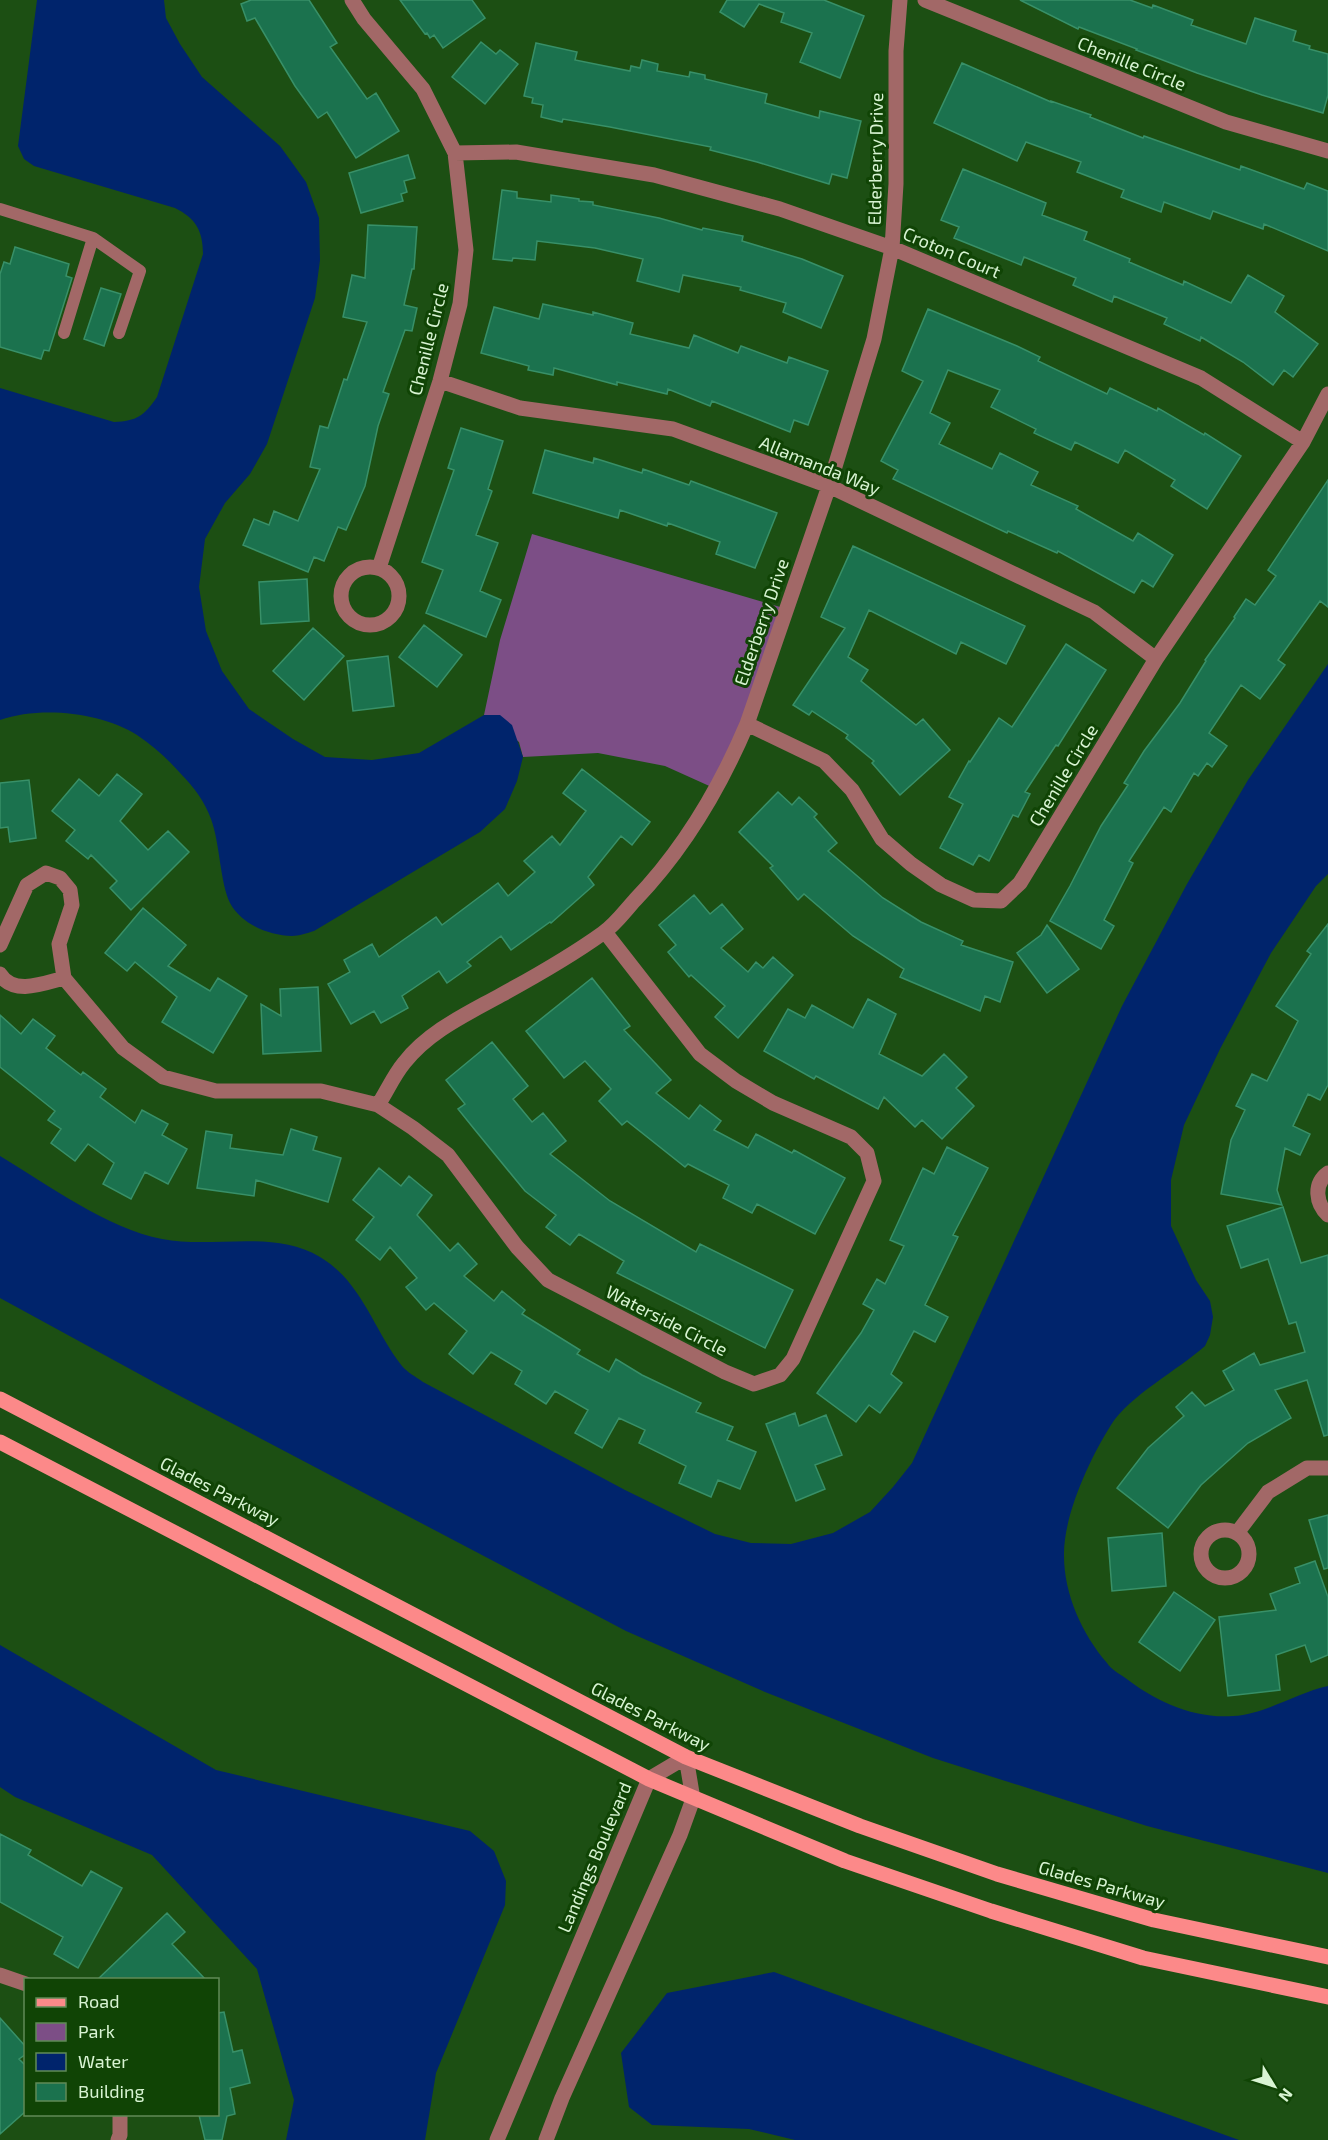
<svg xmlns="http://www.w3.org/2000/svg" width="1328" height="2140" viewBox="0 0 1328 2140" font-family="'Exo 2',sans-serif">
  <rect width="100%" height="100%" fill="#1c4f13"/>
  <!-- green -->
  <path fill="#7c4e86" d="M532,534L787,609L716,789L665,766L598,753L523,757L519,742L484,715L500,640Z"/>
  <!-- water -->
  <path fill="#00246c" d="M37,0H164L166,18L180,44L202,77L280,146L306,182L319,218L320,260L315,298L267,444L250,474L225,503L205,539L199,587L206,631L222,671L249,709L293,739L325,757L372,760L419,753L484,715H500L512,725L523,757L517,781L505,809L480,832L314,931C307,933 299,936 292,936C269,935 242,925 230,903C220,882 220,843 211,819C205,802 194,787 181,774C168,759 153,746 137,735C101,712 40,706 0,720V388L114,422C137,421 144,416 157,397L203,254C203,230 195,218 175,208L34,166L24,159L18,146Z
    M1328,664V874L1316,886L1271,953L1220,1049L1184,1125L1171,1180V1226L1196,1280L1210,1301L1213,1317L1210,1335L1205,1346C1178,1370 1129,1396 1111,1425C1090,1458 1063,1516 1064,1556C1064,1594 1082,1634 1107,1663C1111,1669 1118,1673 1124,1677C1155,1701 1193,1719 1233,1716C1266,1714 1296,1693 1328,1686V1873L1147,1826L933,1758L765,1692L626,1631L163,1387L0,1298V1156C47,1184 108,1229 162,1239C213,1249 273,1229 320,1257C362,1282 373,1329 402,1366C407,1372 416,1377 423,1382L625,1490L715,1534L751,1543L791,1544L833,1533L870,1512L893,1487L912,1463L1122,1006L1187,884L1248,780Z
    M0,1645L216,1770L470,1831L494,1851L506,1881L505,1905L436,2073L425,2140H286L294,2100L257,1969L152,1855L15,1797L0,1787Z
    M774,1972L1239,2140H795L749,2129L652,2125L629,2107L621,2053L667,1993Z"/>
  <!-- building -->
  <path fill="#1b724e" stroke="#389068" stroke-width="1.5" d="M251,0H309L337,43L330,47L367,99L376,93L399,131L356,158L327,112L318,118L295,86L255,18L247,21L241,4Z
    M400,0H472L485,18L443,48L434,35L430,38L427,33L425,34Z
    M727,0H824L864,16L840,78L800,62L812,33L781,22L784,13L759,4L744,27L720,12Z
    M1020,0H1130L1152,8L1153,5L1193,20L1191,25L1246,44L1255,18L1296,31L1293,41L1310,46L1309,49L1328,54V95L1323,113L1262,95L1197,73L1136,50L1137,49L1079,27L1078,29Z
    M481,42L496,54L500,50L518,64L485,104L452,77Z
    M536,43L577,52L575,60L630,71L631,66L640,68L642,60L658,64L657,71L689,77L690,72L705,75V79L767,94L765,103L819,118L820,111L861,121L847,178L832,174L829,184L757,162L710,150L711,147L610,127L563,119L562,122L541,117L543,105L532,103L533,98L524,96Z
    M962,63L1051,102V101L1091,115L1090,117L1143,138L1144,136L1240,170L1241,166L1304,189L1307,183L1328,191V251L1264,224L1263,229L1213,211L1210,219L1164,202L1161,212L1121,197L1124,190L1077,172L1081,162L1026,142L1017,161L934,123Z
    M408,155L415,178L404,181L407,192L401,194L403,201L361,213L349,173Z
    M963,169L1046,203L1042,215L1087,232L1084,240L1130,259L1129,262L1183,285L1184,281L1231,303L1248,275L1284,296L1275,312L1318,344L1293,377L1284,370L1273,385L1243,362L1201,337L1200,341L1164,324L1167,318L1114,296L1112,302L1073,285L1076,278L1024,257L1021,265L954,238L959,227L941,220Z
    M502,190L517,192V198L551,202V195L579,199V201L593,202V205L659,218L702,230L703,228L743,236L742,241L802,259L843,276L821,328L783,312L786,303L740,290L741,287L683,275L679,292L637,281L643,259L595,248L537,241L535,260L513,258L512,261L493,259Z
    M368,225L417,227L414,269H412L404,305L417,308L412,331L405,330L383,392L389,394L378,426L365,486L346,530L338,527L324,561L314,557L308,572L243,545L254,519L269,525L274,511L298,521L320,469L310,467L320,426L328,428L344,379L347,380L367,322L343,317L352,275L365,278Z
    M15,247L69,264L66,276L72,278L49,351L44,350L41,359L0,347V274L4,262L10,264Z
    M101,288L121,294L104,346L84,339Z
    M543,304L593,315V312L633,323L630,334L689,348L694,335L738,353L741,346L787,363L789,357L828,371L808,425L794,420L790,432L712,401L710,406L668,389L667,394L617,382V385L554,368L553,375L528,370L529,366L481,353L494,307L539,319Z
    M928,309L1017,346L1040,357L1038,361L1107,394L1110,388L1157,411L1158,408L1204,435L1205,433L1241,456L1207,509L1171,486L1175,480L1125,450L1118,463L1075,442L1071,450L1034,433L1036,429L991,407L1000,390L948,370L930,413L950,423L939,444L992,469L1000,453L1038,472L1031,485L1078,506L1076,509L1133,541L1138,533L1173,555L1153,587L1142,580L1134,593L1058,551L1057,553L1008,531L1007,533L893,479L898,470L881,461L923,381L902,371Z
    M461,428L503,441L488,489L492,491L476,535L498,543L480,591L501,600L486,637L426,613L443,570L422,562L454,470L448,468Z
    M545,450L593,463L594,458L642,473L643,469L689,485L691,481L777,513L755,568L716,554L720,542L668,523L667,526L620,510L618,518L533,493Z
    M1328,480V607L1320,601L1278,660L1285,665L1260,699L1241,685L1209,733L1227,746L1212,767L1207,763L1198,776L1194,773L1171,812L1164,807L1129,861L1133,863L1104,920L1114,926L1101,949L1050,921L1070,886L1101,826L1128,785L1124,783L1144,751L1180,703L1206,661L1205,660L1235,618L1234,617L1246,599L1255,605L1276,576L1268,570Z
    M853,546L1025,626L1006,664L961,642L956,654L869,610L848,657L868,670L861,681L916,725L923,719L950,750L900,795L872,763L874,761L846,738L848,735L812,711L809,715L793,705L845,628L821,617Z
    M307,579L309,621L261,624L259,582Z
    M424,625L462,655L437,687L399,657Z
    M313,628L344,656L304,700L273,671Z
    M1066,644L1106,670L1058,746L1056,745L1025,792L1030,794L1018,817L1013,815L989,861L979,855L973,865L940,848L963,804L949,797L969,761L970,762L999,718L1012,727Z
    M388,656L394,706L353,711L347,661Z
    M582,769L650,822L632,845L621,836L588,877L594,885L551,923L550,922L511,950L501,936L467,962L471,966L447,983L439,971L402,996L408,1008L381,1023L374,1011L351,1024L328,984L350,972L344,960L372,944L379,957L436,917L442,925L498,883L508,896L535,872L524,861L552,836L560,845L586,811L563,793Z
    M117,774L142,794L120,821L148,850L168,831L189,852L131,910L110,888L117,881L91,855L88,859L66,841L75,830L52,811L79,779L99,796Z
    M29,780L36,838L10,842L8,827L0,828V783Z
    M778,792L792,805L799,797L817,814L814,817L837,843L828,851L883,898L921,922L963,941L961,945L1013,962L1000,1002L985,996L980,1011L900,977L904,969L853,936L804,894L798,900L770,868L773,866L739,832Z
    M694,895L710,914L722,904L743,929L721,948L748,972L756,962L763,968L773,957L793,975L738,1038L715,1017L725,1006L691,975L689,977L668,952L676,945L659,925Z
    M143,908L186,945L168,966L210,991L218,978L247,996L213,1053L162,1022L177,997L135,962L127,971L105,953Z
    M1328,924V1085L1320,1100L1308,1094L1293,1126L1310,1134L1300,1155L1285,1148L1277,1190L1282,1205L1221,1194L1231,1140L1245,1110L1236,1106L1252,1074L1267,1081L1298,1021L1276,1006L1311,954L1307,951Z
    M1047,925L1079,969L1047,993L1017,953L1041,935Z
    M592,978L630,1026L624,1030L671,1080L656,1093L689,1119L700,1105L721,1121L714,1130L748,1148L756,1134L792,1153L794,1150L845,1178L815,1234L757,1204L752,1213L723,1198L729,1185L688,1164L685,1167L627,1121L622,1125L599,1101L611,1089L585,1061L564,1078L526,1031Z
    M318,987L321,1051L263,1054L261,1004L281,1016L280,989Z
    M868,999L896,1014L879,1054L922,1076L944,1054L967,1077L956,1088L974,1106L942,1139L922,1120L915,1127L884,1097L878,1109L816,1076L814,1079L764,1051L788,1009L805,1018L812,1005L853,1028Z
    M0,1015L21,1034L33,1019L55,1036L46,1048L81,1075L83,1072L106,1089L100,1097L135,1123L142,1110L168,1124L162,1135L187,1149L168,1184L145,1172L131,1199L103,1184L114,1163L88,1144L75,1161L51,1143L61,1129L48,1120L55,1111L0,1067Z
    M492,1042L528,1086L513,1099L532,1122L543,1113L566,1141L550,1154L610,1201L696,1252L700,1244L793,1290L765,1348L617,1273L624,1261L579,1234L570,1245L546,1227L556,1215L525,1191L475,1130L458,1109L465,1104L446,1080Z
    M291,1129L317,1137L313,1150L341,1158L328,1202L256,1180L254,1196L197,1188L206,1131L232,1135L230,1148L283,1155Z
    M947,1147L988,1168L953,1235L958,1237L925,1305L948,1317L935,1342L914,1331L891,1374L902,1383L880,1413L869,1405L856,1422L817,1393L861,1333L874,1310L863,1304L877,1279L885,1284L904,1246L890,1240L923,1168L934,1174Z
    M379,1168L401,1186L409,1176L432,1195L417,1215L450,1251L458,1243L477,1264L464,1276L494,1301L502,1291L525,1310L522,1314L580,1350L577,1354L609,1372L616,1359L642,1375L701,1403L696,1412L733,1427L727,1440L756,1452L740,1489L718,1480L711,1497L679,1483L686,1466L639,1443L645,1430L619,1418L602,1448L575,1433L588,1410L555,1391L546,1404L515,1384L522,1371L491,1352L473,1374L449,1354L467,1331L434,1303L426,1310L406,1287L417,1278L390,1247L380,1260L356,1240L374,1217L353,1200Z
    M1283,1207L1301,1263L1328,1255V1435L1324,1436L1307,1380L1275,1390L1291,1418L1248,1443L1201,1485L1168,1528L1117,1488L1148,1448L1184,1416L1176,1407L1192,1392L1205,1406L1234,1390L1223,1371L1254,1353L1260,1365L1305,1352L1296,1322L1289,1324L1268,1259L1241,1268L1227,1226Z
    M795,1413L799,1426L826,1415L842,1455L815,1465L825,1489L796,1501L766,1424Z
    M1328,1515V1568L1324,1569L1309,1520Z
    M1162,1533L1166,1586L1112,1591L1108,1538Z
    M1315,1561L1328,1597V1655L1311,1662L1305,1645L1276,1655L1280,1690L1228,1696L1219,1617L1276,1610L1270,1594L1300,1583L1295,1568Z
    M1174,1592L1215,1620L1180,1671L1139,1642Z
    M0,1834L31,1850L28,1855L82,1886L91,1871L122,1888L78,1968L54,1954L63,1937L0,1902Z
    M167,1913L185,1932L172,1944L206,1980H97Z
    M224,2012L233,2052L242,2050L250,2083L230,2088L235,2114L227,2116L222,2140H205L199,2115H218V2013Z
    M0,2018L26,2047V2054L19,2059L26,2066V2111L0,2134Z"/>
  <g fill="none" stroke-linecap="round" stroke-linejoin="round">
    <!-- service -->
    <path stroke="#a26867" stroke-width="12" d="M0,209L93,238L64,333
      M93,238L140,271L119,333"/>
    <!-- minor -->
    <path stroke="#a26867" stroke-width="15" d="M352,0L364,19L423,89L455,153L466,250L460,304L440,381L379,568
      M925,0L1226,122L1328,151
      M455,153L516,152L654,175L780,209L892,248L1201,378L1303,442
      M440,381L520,408L673,429L829,486L1094,612L1156,659
      M341 596a29 29 0 1 1 58 0a29 29 0 1 1-58 0Z
      M747,724L824,761L852,790L882,839L911,864L941,885L974,900L1001,901L1020,883L1156,659L1303,442L1328,394
      M0,945L27,885L46,873L60,878L70,890L72,905L59,944L64,978L123,1048L163,1077L216,1091H321L378,1105L413,1128L448,1155L517,1247L548,1280L725,1372L754,1384L780,1375L793,1359L874,1181L867,1153L851,1137L773,1103L736,1081L700,1054L605,932
      M0,974C13,996 45,983 64,978
      M378,1105C387,1091 394,1075 404,1063C429,1031 467,1014 501,995C536,976 571,956 603,933C615,925 625,911 635,900C684,849 719,790 747,724L829,486L874,339L892,248L896,184V51L900,0
      M1328,1173C1313,1184 1316,1204 1328,1215
      M1201 1554a24 24 0 1 1 48 0a24 24 0 1 1-48 0Z
      M1237,1533L1268,1492L1307,1468H1328
      M0,1975L26,1984
      M118,2140L120,2135V2114
      M497,2140L649,1779L686,1757L693,1799L680,1835L562,2098L546,2140"/>
    <!-- primary -->
    <path stroke="#fc8989" stroke-width="15" d="M0,1399L686,1757L860,1826L997,1874L1154,1920L1328,1957
      M0,1442L649,1779L845,1861L991,1911L1143,1958L1328,1997"/>
  </g>
  <g text-anchor="middle" dominant-baseline="central" stroke-width="6" stroke-linejoin="round" paint-order="stroke">
    <!-- street labels -->
    <g font-size="18" fill="#d8f4d3" stroke="#104405">
      <text transform="translate(1132 63) rotate(22)">Chenille Circle</text>
      <text transform="translate(875 159) rotate(-89)">Elderberry Drive</text>
      <text transform="translate(952 252) rotate(23)">Croton Court</text>
      <text transform="translate(428 339) rotate(-76)">Chenille Circle</text>
      <text transform="translate(820 465) rotate(22)">Allamanda Way</text>
      <text transform="translate(761 622) rotate(-71)">Elderberry Drive</text>
      <text transform="translate(1063 775) rotate(-59)">Chenille Circle</text>
      <text transform="translate(667 1320) rotate(27)">Waterside Circle</text>
      <text transform="translate(220 1491) rotate(27)">Glades Parkway</text>
      <text transform="translate(651 1716) rotate(27)">Glades Parkway</text>
      <text transform="translate(594 1857) rotate(-67)">Landings Boulevard</text>
      <text transform="translate(1102 1884) rotate(16)">Glades Parkway</text>
    </g>
  </g>
  <!-- legend -->
  <rect x="24" y="1978" width="195" height="138" fill="#104405" stroke="#608a57" stroke-width="1.5"/>
  <rect x="36" y="1998" width="30" height="9" fill="#fc8989" stroke="#608a57" stroke-width="1.5"/>
  <text x="78" y="2008" font-size="18" fill="#d8f4d3">Road</text>
  <rect x="36" y="2023" width="30" height="18" fill="#7c4e86" stroke="#608a57" stroke-width="1.5"/>
  <text x="78" y="2038" font-size="18" fill="#d8f4d3">Park</text>
  <rect x="36" y="2053" width="30" height="18" fill="#00246c" stroke="#608a57" stroke-width="1.5"/>
  <text x="78" y="2068" font-size="18" fill="#d8f4d3">Water</text>
  <rect x="36" y="2083" width="30" height="18" fill="#1b724e" stroke="#608a57" stroke-width="1.5"/>
  <text x="78" y="2098" font-size="18" fill="#d8f4d3">Building</text>
  <!-- north arrow -->
  <g transform="translate(1274 2086) rotate(128)" stroke="#104405" stroke-width="4.5" paint-order="stroke">
  <path d="M0-4.5L10 22L0 15L-10 22Z" fill="#d8f4d3"/>
  <text y="-9" font-size="16" font-weight="bold" text-anchor="middle" fill="#d8f4d3">N</text>
  </g>
</svg>
